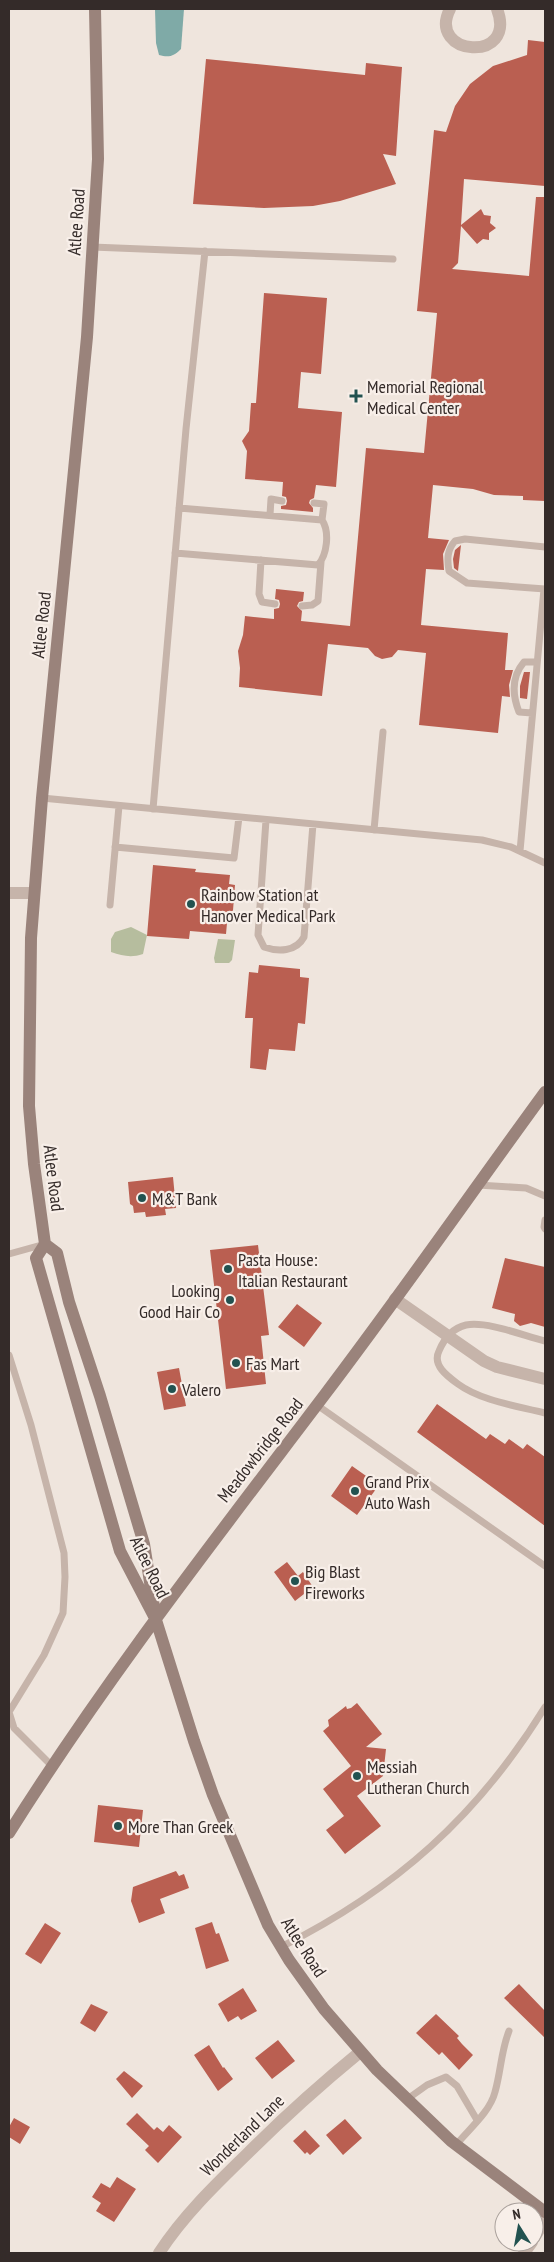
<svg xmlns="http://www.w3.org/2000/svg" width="554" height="2262" viewBox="0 0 554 2262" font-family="'PT Sans Narrow',sans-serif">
  <rect width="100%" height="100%" fill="#efe5dd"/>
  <!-- green -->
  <path fill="#b6bd9e" d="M131,927L147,935L143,954C131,958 123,956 111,952V939L115,932Z
    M218,939L235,940L232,960L229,963H215L214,958Z"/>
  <!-- water -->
  <path fill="#7faaa7" d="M155,9H184L181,49C174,56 169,58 159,55L156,43Z"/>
  <!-- building -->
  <path fill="#ba5f51" d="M528,40L545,42V186L464,179L461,225L481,209L484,215L491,216L490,223L496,228L489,233V240L483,239L477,244L461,226L458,263L452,269L529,276L536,197H545V501L523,500V496L494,495L473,489L433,485L428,538L449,540L443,554L444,570L426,569L421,625L508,633L505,670H513L509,685L510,697L502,696L498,733L419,725L426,653L398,650L392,657L382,659L375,656L368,648L328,644L322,696L239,687L240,668L238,651L243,635L245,616L274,619V609L279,608L280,604L279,600L275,599L276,589L304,592L303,601L299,602L297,606L302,611L301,621L350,626L366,448L424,453L437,313L417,311L434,130L446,132L455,106L470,84L493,66L527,55Z
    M206,59L365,75L366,63L402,67L396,156L383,154L396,184L340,201L313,206L264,208L193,204Z
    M264,293L327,298L321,374L301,372L298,408L342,412L336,487L316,485L314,498L310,500L309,503L313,508V512L281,509V506L286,505L287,501L286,497L282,496L283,482L245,479L247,451L242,441L249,431L251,403H256Z
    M461,545L458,571L454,568L453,559L455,550Z
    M524,672H530L527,699L520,698V686Z
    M153,865L196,869L195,872L230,875L229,884L235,885L232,923H227L226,934L190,931L189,939L147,936Z
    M259,965L300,969V977L309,978L305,1024L298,1023L295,1051L269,1049L266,1070L250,1068L253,1018H245L249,972L258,973Z
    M173,1177L176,1208L165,1209L166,1215L146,1217L145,1212L134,1213L133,1206L130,1204L128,1182Z
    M258,1245L269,1335L261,1336L266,1384L226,1389L210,1250Z
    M505,1258L545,1267V1327L531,1323L520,1326L514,1321L515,1314L492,1308Z
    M297,1304L322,1323L304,1347L278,1327Z
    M179,1368L186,1406L164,1410L157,1372Z
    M437,1404L486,1439L490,1434L505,1444L509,1439L523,1449L527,1444L545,1457V1526L417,1432Z
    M352,1466L379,1485L357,1515L331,1496Z
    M287,1562L298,1576L303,1572L313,1587L295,1601L274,1572Z
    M357,1703L382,1734L366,1747L386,1749L383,1776L357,1796L381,1826L345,1854L326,1830L344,1816L323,1789L351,1766L323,1731L329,1726L328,1720L346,1706L347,1709L351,1708Z
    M98,1805L143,1810L139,1847L94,1842Z
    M176,1871L179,1876L184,1874L189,1888L160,1899L165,1913L139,1923L131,1901L133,1887Z
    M212,1922L216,1934L219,1933L229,1961L206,1969L195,1928Z
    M45,1923L61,1933L41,1964L25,1954Z
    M519,1984L545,2011V2038L504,1998Z
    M243,1988L257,2011L241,2020L238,2016L228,2022L218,2004Z
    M91,2004L108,2012L95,2032L80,2023Z
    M436,2014L459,2036L457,2038L462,2044L473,2055L459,2070L442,2052L439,2055L416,2033Z
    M278,2040L295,2061L272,2079L255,2058Z
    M209,2045L223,2068L224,2067L233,2079L218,2091L194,2055Z
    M124,2071L143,2086L132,2098L116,2079Z
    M137,2113L154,2130L157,2127L163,2132L169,2125L182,2137L158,2163L145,2150L149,2146L126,2124Z
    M14,2118L30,2127L20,2144L9,2137V2127Z
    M345,2119L362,2138L343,2155L326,2135Z
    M305,2130L320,2146L310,2155L307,2152L305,2154L293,2141Z
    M117,2177L136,2189L114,2222L96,2211L101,2203L92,2197L101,2183L110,2188Z"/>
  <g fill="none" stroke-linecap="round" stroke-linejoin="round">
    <!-- lane -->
    <path stroke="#c6b4aa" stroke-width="7" d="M92,247L393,259
      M314,503L324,504L322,520
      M270,515L271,499L282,501
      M545,547L465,539L455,541C447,550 447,559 449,571L467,583L545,589
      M175,553L318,565C327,555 330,532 322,520L179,508
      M261,560L259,594L262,602L275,604
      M302,606L312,605L318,601L321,562
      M532,713L519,712C512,694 512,676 524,662H537
      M42,798L482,840L511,847L545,863
      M153,809L186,429L205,251
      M266,820L258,935L264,947C278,952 296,952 304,937L313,824
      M374,830L383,732
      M115,847L234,858L239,817
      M520,851L544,589
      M110,905L119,806
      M478,1185L526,1188L545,1196
      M545,1220L544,1227L545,1229
      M9,1254L45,1244
      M545,1341C524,1336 488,1321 466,1325C453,1328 444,1339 439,1351C432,1365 447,1376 458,1384C481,1401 518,1406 545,1413
      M9,1355L31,1425L64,1553L65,1577L63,1613L44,1655L9,1712L14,1728L51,1765
      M317,1405L545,1566
      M281,1947C395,1890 478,1816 545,1707
      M406,2100L427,2085L446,2077L457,2086L477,2120
      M456,2145C469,2129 490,2112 495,2092C501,2071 501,2051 509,2031"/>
    <!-- street -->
    <path stroke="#c6b4aa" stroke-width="12" d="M450,9C426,56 518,64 497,9
      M9,893H34
      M395,1299L484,1361L497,1367L545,1379
      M534,2238L545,2220
      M159,2253C183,2216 215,2185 247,2154C283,2118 321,2084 360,2052
      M524,2253L532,2242"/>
    <!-- secondary -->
    <path stroke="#9a837b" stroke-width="12" d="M95,9L98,159L87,337L42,798L31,938L29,1106L34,1164L45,1244L36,1258L120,1551L156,1620
      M45,1244L57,1253L69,1302L100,1396L144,1544L156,1620L194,1741L213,1795L268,1925L289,1960L324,2009L377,2070L451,2141L545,2212
      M9,1833C105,1680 217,1537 326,1393C401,1294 472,1192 545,1092"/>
  </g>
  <!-- markers -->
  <g fill="#225250" stroke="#f8efe9" stroke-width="2">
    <path d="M353.5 388.5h5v5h5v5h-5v5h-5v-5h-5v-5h5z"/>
    <circle cx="191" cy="904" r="5"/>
    <circle cx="142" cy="1198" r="5"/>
    <circle cx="228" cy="1269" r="5"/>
    <circle cx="230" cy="1300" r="5"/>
    <circle cx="236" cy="1363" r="5"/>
    <circle cx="172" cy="1389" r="5"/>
    <circle cx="355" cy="1491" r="5"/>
    <circle cx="295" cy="1581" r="5"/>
    <circle cx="357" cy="1776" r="5"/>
    <circle cx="118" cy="1826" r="5"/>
  </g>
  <g text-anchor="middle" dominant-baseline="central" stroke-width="4.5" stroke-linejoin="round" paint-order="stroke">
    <!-- street labels -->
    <g font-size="18" fill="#342b29" stroke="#f8efe9">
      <text transform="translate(76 222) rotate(-86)">Atlee Road</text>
      <text transform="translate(41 625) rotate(-84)">Atlee Road</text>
      <text transform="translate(54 1178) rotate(83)">Atlee Road</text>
      <text transform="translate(260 1450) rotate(-52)">Meadowbridge Road</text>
      <text transform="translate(150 1567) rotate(64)">Atlee Road</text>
      <text transform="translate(304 1947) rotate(57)">Atlee Road</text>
      <text transform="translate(242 2135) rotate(-44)">Wonderland Lane</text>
    </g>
    <!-- poi labels -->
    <g font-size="18" fill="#342b29" stroke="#f8efe9" text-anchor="start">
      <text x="367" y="386">Memorial Regional<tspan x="367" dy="21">Medical Center</tspan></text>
      <text x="201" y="894">Rainbow Station at<tspan x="201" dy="21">Hanover Medical Park</tspan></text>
      <text x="152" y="1198">M&amp;T Bank</text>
      <text x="238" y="1259">Pasta House:<tspan x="238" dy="21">Italian Restaurant</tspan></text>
      <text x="220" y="1290" text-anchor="end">Looking<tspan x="220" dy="21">Good Hair Co</tspan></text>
      <text x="246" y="1363">Fas Mart</text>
      <text x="182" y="1389">Valero</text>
      <text x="365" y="1481">Grand Prix<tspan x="365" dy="21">Auto Wash</tspan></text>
      <text x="305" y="1571">Big Blast<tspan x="305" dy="21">Fireworks</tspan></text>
      <text x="367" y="1766">Messiah<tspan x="367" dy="21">Lutheran Church</tspan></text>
      <text x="128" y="1826">More Than Greek</text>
    </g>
  </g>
  <!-- border -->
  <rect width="554" height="2262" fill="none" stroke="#342b29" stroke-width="20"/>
  <!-- north arrow -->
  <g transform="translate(519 2227) rotate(349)"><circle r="24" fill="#f8efe9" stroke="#aaa19c"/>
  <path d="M0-4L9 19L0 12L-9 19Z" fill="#225250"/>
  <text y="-8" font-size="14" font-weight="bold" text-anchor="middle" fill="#342b29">N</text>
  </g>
</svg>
